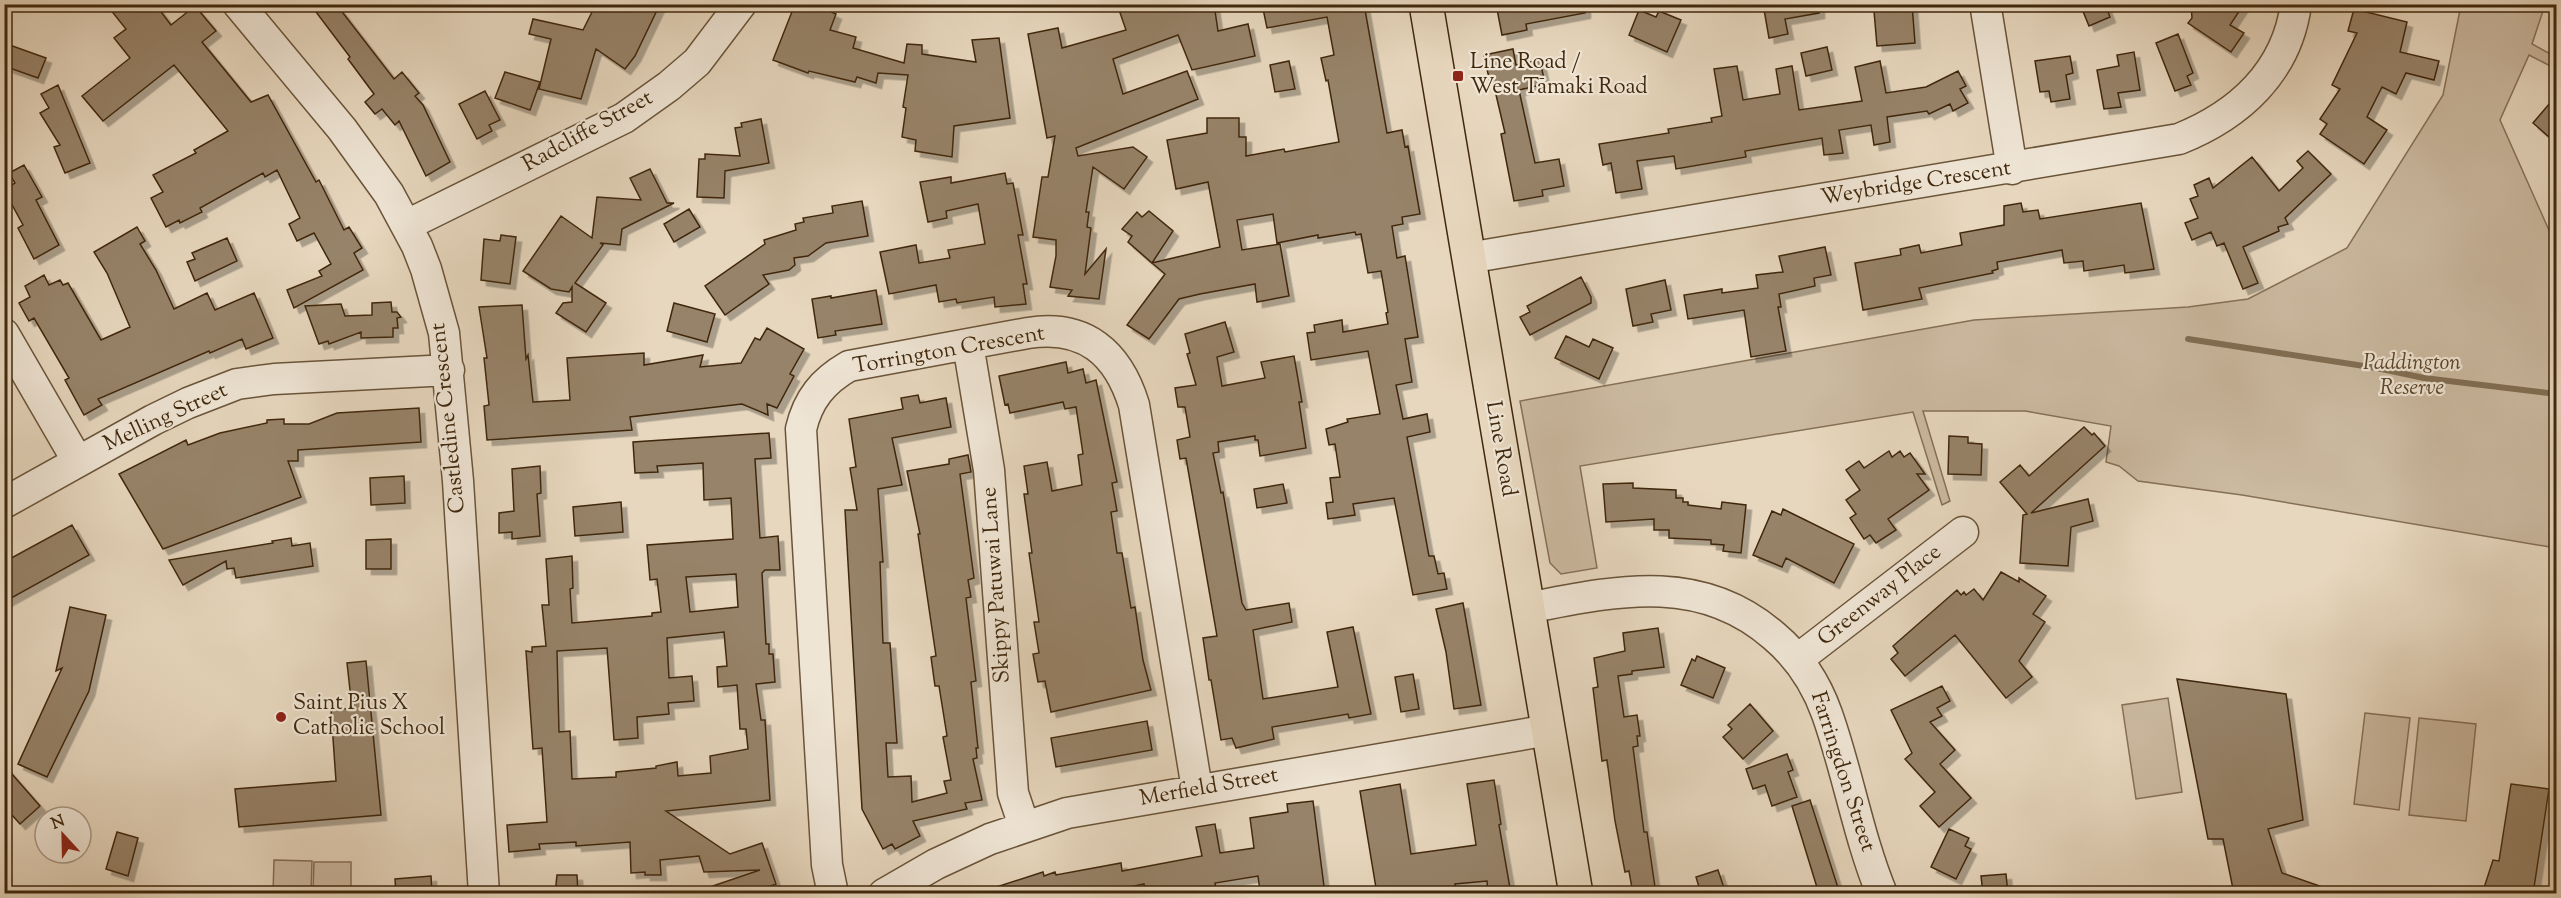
<svg xmlns="http://www.w3.org/2000/svg" width="2561" height="898" viewBox="0 0 2561 898" font-family="'Sorts Mill Goudy',serif">
  <defs>
    <filter id="shadow"><feDropShadow dx="5.5" dy="5.5" stdDeviation="0" flood-color="#0004"/></filter>
  </defs>
  <rect width="100%" height="100%" fill="#e7d7be"/>
  <filter id="stains"><feTurbulence type="fractalNoise" baseFrequency=".00333" numOctaves="4"/><feColorMatrix values="0 0 0 0 .2 0 0 0 0 .09 0 0 0 0 .02 0 0 0 .5 -.17"/></filter>
  <radialGradient id="worn" r=".72"><stop offset=".6" stop-color="#630" stop-opacity="0"/><stop offset="1" stop-color="#630" stop-opacity=".3"/></radialGradient>
  <!-- green -->
  <path fill="#cbb9a0" stroke="#867056" stroke-width="1.5" d="M2461,5H2545L2532,44L2556,57V69L2529,55L2500,120L2556,246V548L2242,495L2138,481L2119,466L2106,462L2111,426L2025,411H1923L1950,501L1942,505L1913,412L1580,466L1597,568L1561,574L1550,563L1520,401L1974,320L2188,307L2248,299L2347,248L2443,95Z
    M2168,698L2182,792L2136,799L2122,705Z
    M2365,713L2410,718L2399,810L2354,804Z
    M2419,718L2476,724L2466,821L2409,815Z
    M274,860L312,861L311,893H273Z
    M314,862H351V893H313Z"/>
  <g fill="none" stroke-linecap="round" stroke-linejoin="round">
    <!-- stream -->
    <path stroke="#826e53" stroke-width="6" d="M2188,339L2377,368L2424,378L2556,394"/>
  </g>
  <!-- building -->
  <path fill="#978369" stroke="#40280d" stroke-width="1.5" fill-rule="evenodd" filter="url(#shadow)" d="M106,4H155L171,25L195,6L216,31L202,42L251,102L268,95L316,182L319,180L344,230L349,227L362,248L354,253L363,270L294,308L287,290L322,276L319,271L331,264L314,233L297,241L289,224L300,218L277,170L265,177L263,173L200,208L202,212L180,223L179,220L166,227L151,198L163,192L153,175L196,153L194,150L228,131L174,65L103,121L82,96L130,58L114,38L126,29Z
    M310,4H336L394,79L402,72L419,93L415,96L423,105L450,162L426,176L399,121L395,125L382,109L375,114L365,102L374,94L348,59L350,57Z
    M596,4H660L635,56L625,69L596,49L581,99L539,89L551,39L529,34L533,19L583,30Z
    M795,4H814L836,14L830,30L856,37L853,48L904,63L907,44L922,45V54L976,62L972,40L999,38L1010,118L954,126L952,157L915,151L916,140L902,137L906,108L903,107L908,75L878,73L876,83L857,77L855,82L809,71L808,73L773,60Z
    M1117,4H1214L1218,31L1248,24L1255,56L1192,70L1178,35L1113,59L1123,94L1187,71L1198,99L1076,148L1078,156L1133,147L1147,157L1124,189L1093,167L1086,212H1089L1087,227L1091,228L1085,274L1106,249L1099,299L1068,296L1072,290L1050,287L1056,256V240L1033,237L1042,177H1048L1055,136L1047,138L1028,34L1058,28L1062,48L1126,30Z
    M1262,4H1364L1387,133L1402,130L1405,147L1408,146L1420,214L1402,217L1403,224L1392,226L1397,258L1405,256L1418,337L1405,339L1412,382L1396,385L1403,419L1427,414L1430,432L1407,437L1429,556H1434L1438,574L1444,573L1447,589L1413,595L1394,498L1353,504L1355,515L1328,519L1326,503L1333,502L1330,478L1340,477L1335,444L1329,445L1326,429L1348,422L1347,419L1380,414L1368,351L1311,360L1307,333L1315,332L1314,325L1342,320L1343,332L1388,324L1386,313L1388,312L1381,271L1368,273L1361,234L1356,235L1355,232L1318,238V235L1277,243L1273,214L1237,220L1242,250L1280,244L1289,296L1257,302L1255,284L1200,294L1179,299L1149,339L1127,325L1165,274L1152,263L1220,247L1208,182L1176,189L1167,140L1207,133V118H1239V137H1246V156L1284,149L1285,152L1339,142L1328,80L1326,81L1321,58L1334,55L1327,17L1267,28Z
    M1496,4H1585V13L1526,24L1527,30L1502,35Z
    M1763,4H1819V13L1785,19L1788,34L1769,38Z
    M1886,4H1912L1915,43L1877,46L1874,11L1886,10Z
    M2080,4H2105L2110,17L2089,26Z
    M2191,4H2244L2230,25L2244,33L2231,52L2188,23L2192,18Z
    M2354,9L2407,22L2400,52L2439,61L2434,80L2406,73L2396,94L2382,87L2367,117L2387,130L2364,164L2320,134L2327,124L2320,119L2340,89L2332,85L2357,33L2348,31Z
    M1639,10L1656,17L1659,11L1681,20L1667,52L1629,35Z
    M2178,34L2193,73L2187,76L2191,85L2175,91L2156,43Z
    M4,43L46,58L38,78L4,66Z
    M1827,47L1832,70L1806,76L1801,53Z
    M1513,49L1516,65L1540,60L1545,84L1519,90L1535,163L1559,159L1564,186L1542,190L1543,196L1514,201L1501,134L1505,133L1493,82L1490,83L1484,55Z
    M2134,52L2140,90L2118,93L2121,107L2104,109L2097,70L2119,66L2117,55Z
    M2070,56L2073,73L2066,75L2070,99L2051,102L2049,91L2040,92L2035,61Z
    M1289,61L1295,89L1275,92L1270,65Z
    M1880,61L1886,93L1926,87L1958,71L1966,86L1960,89L1968,103L1953,111L1950,104L1929,114L1927,111L1887,117L1890,142L1874,145L1871,125L1839,130L1843,153L1824,155L1822,138L1745,151L1746,157L1676,169L1674,156L1637,161L1642,189L1616,193L1611,163L1603,165L1599,144L1669,133L1668,129L1712,122L1711,118L1722,116L1714,69L1737,66L1743,100L1780,94L1776,69L1792,66L1799,110L1862,101L1855,67Z
    M505,72L540,82L530,110L495,98Z
    M58,85L90,163L65,173L54,147L60,145L40,113L49,108L41,94Z
    M485,91L500,120L489,125L492,131L477,139L459,104Z
    M2556,96V143L2533,123Z
    M761,119L769,163L725,171L724,198L697,197L699,159H705V154L740,156L735,128L742,127L741,123Z
    M2308,151L2331,174L2285,218L2288,224L2278,227L2279,231L2243,247L2258,283L2243,289L2224,243L2217,246L2211,232L2192,240L2185,223L2198,218L2190,199L2198,196L2194,185L2209,178L2213,188L2252,157L2279,191L2303,168L2297,161Z
    M24,165L42,197L36,200L59,245L34,259L18,228L23,225L4,190L15,183L9,173Z
    M650,169L667,203H674L622,229L620,245L600,243L603,245L575,283L606,303L586,332L556,313L563,303L572,302V287L569,292L551,289L523,271L561,216L592,238L597,197L641,200L630,178Z
    M1005,173L1007,184L1013,183L1023,235H1018L1027,284H1023L1026,304L995,307L994,297L957,303L956,299L939,302L936,285L889,294L880,252L916,245L919,263L950,258L948,250L985,244L978,204L946,211L947,218L928,222L920,182L951,177V183Z
    M862,201L868,236L826,243L808,256L794,258L795,265L789,270L763,275L769,284L725,315L705,286L765,244L764,240L796,230L795,224L804,222L803,218L833,213L832,206Z
    M2021,203L2023,212L2038,210L2040,219L2141,203L2154,269L2125,273L2124,265L2084,271L2083,261L2064,263L2062,250L1997,262L1998,269L1992,271L1993,273L1919,288L1922,299L1863,310L1855,263L1901,255L1900,249L1919,245L1921,253L1962,245L1960,233L2004,225V206Z
    M689,209L700,227L674,242L664,224Z
    M1149,211L1173,231L1152,263L1128,242L1132,236L1122,229L1137,212L1142,217Z
    M137,227L145,241L140,244L156,270L174,309L207,293L215,310L254,293L273,338L246,349L242,339L210,353L209,351L98,399L102,405L84,415L65,380L69,378L34,318L29,321L19,303L30,297L25,286L44,275L49,285L60,280L63,285L68,283L101,340L130,327L107,273L94,252Z
    M501,235L516,237L510,284L481,280L484,239L500,241Z
    M227,238L237,261L195,281L187,262L195,259L192,253Z
    M1825,247L1831,275L1814,278L1815,286L1779,294L1781,307H1778L1786,351L1751,357L1744,310L1688,319L1684,295L1722,289V293L1758,288L1756,275L1783,272L1779,256Z
    M1581,277L1591,297V303L1530,335L1520,317L1530,312L1527,306Z
    M1665,280L1671,310L1651,314L1653,322L1633,326L1626,289Z
    M876,290L882,324L835,331L836,335L818,338L812,299L831,296V298Z
    M391,302L392,312H397L401,317L397,318L398,328H393V337L361,338V332L329,344L328,341L319,344L305,306L341,304L345,316L372,315V303Z
    M674,303L715,314L707,342L667,331Z
    M522,305L526,359L528,355L533,402L570,400L567,358L644,353V365L703,355L700,367L741,363L755,338L760,340L767,328L804,349L790,374L794,376L777,408L767,404L768,415L742,404L630,417L632,430L487,440L484,406L489,405L484,358H487L479,307Z
    M1225,322L1234,352L1217,357L1222,386L1265,378L1261,362L1294,356L1302,402H1299L1306,448L1260,456L1258,440H1255V436L1218,442L1219,452L1213,453L1221,493L1223,492L1242,603L1246,610L1289,603L1292,622L1253,630L1263,699L1338,687L1327,632L1353,627L1371,714L1349,718L1348,714L1272,727L1274,739L1236,748L1232,738L1221,740L1211,680H1209L1203,638L1217,636L1186,458L1180,459L1177,440L1190,437L1185,407H1178L1175,388L1196,385L1187,354L1190,353L1185,334Z
    M1566,336L1589,347L1593,339L1613,348L1599,379L1555,358Z
    M1066,362L1068,373L1083,369L1086,383L1096,380L1117,482L1112,483L1117,511L1111,512L1117,553H1122L1131,608L1135,607L1143,660L1151,690L1051,712L1045,681L1038,682L1033,654L1039,653L1034,622H1039L1029,553H1032L1024,494H1028L1024,466L1047,462L1052,491L1082,485L1078,455L1083,454L1076,407L1065,409L1063,402L1010,413L1008,404L1005,405L999,376Z
    M918,395L920,403L946,398L951,427L892,438L902,485L878,489L883,562H880L883,643H890L897,743H886L888,777L911,776L912,802L947,793L944,781L951,780L943,737L947,736L939,686H935L931,657L936,656L918,534H920L907,471L949,464V459L968,455L971,472L960,474L974,578L968,580L971,597L966,598L976,681L971,682L978,748H976L977,758L973,759L982,800L965,803L967,809L913,821L920,836L895,849L892,844L883,849L862,809L845,510H857L850,468L856,467L849,419L903,409L901,398Z
    M419,408L421,442L298,450V461H288L301,497L163,549L119,474L186,440L188,445L220,433L267,423V420L284,419V424H309L337,413Z
    M2084,427L2092,435L2094,433L2105,446L2031,513L2088,499L2093,521L2071,527L2068,566L2020,563L2023,515L2027,514L2000,482L2020,465L2029,476Z
    M769,433L771,458L755,459L760,538L778,536L780,570H765L762,573L766,644H769V654H773L775,682L756,684L761,720H765L770,800L666,811L730,854L762,843L776,884L750,894H699L698,891L760,870L704,872L699,856L660,860L661,875H645V872L631,873L630,842L576,846V842L539,844L540,849L509,852L507,825L547,822L542,748L533,749L526,651L532,652V647L546,646L542,605H549L546,559L572,556L573,588L570,589L572,623L652,616V613L661,612L657,579L650,580L647,545L733,539L731,498L704,500L703,463L657,466L658,472L635,473L633,442ZM736,574L738,607L690,612L686,577ZM724,632L727,666L717,667L718,687L737,685L740,729H746L748,749L710,756L711,773L678,776L677,762L656,766V768L616,772V777L572,779L570,731L559,732L557,651L607,648L614,740L638,738L637,717L669,714L668,703L694,701L692,676L669,678L667,638Z
    M1949,436L1968,437V443L1982,444L1981,475L1948,474Z
    M1889,451L1892,457L1900,451L1904,457L1910,453L1925,474H1917L1929,490L1888,519L1896,530L1876,543L1870,535L1864,539L1850,518L1856,514L1846,500L1860,490L1846,470L1859,461L1864,468Z
    M540,466L541,493L537,494L540,536L512,539V532L499,533V513L514,511L512,469Z
    M404,476L405,503L371,505L370,478Z
    M1633,483V488L1676,490V498H1683V502H1688V505L1721,509L1722,502L1746,505L1741,553L1723,551L1724,545L1711,544V540L1669,538V530H1654V519L1606,522L1603,484Z
    M1283,484L1287,503L1257,508L1254,489Z
    M621,502L623,532L575,536L573,507Z
    M1783,509L1854,544L1834,583L1786,558L1782,567L1753,555L1772,511L1781,515Z
    M72,525L89,555L4,602V562Z
    M291,538L292,546L310,543L313,566L236,578L234,568L227,569L226,561L183,585L169,560L273,543L272,541Z
    M391,539V569H366V540Z
    M2001,572L2019,582V578L2046,596L2033,614L2045,622L2019,661L2032,677L2006,698L1955,635L1905,676L1891,659L1898,653L1893,646L1957,590L1961,595L1964,592L1966,595L1974,589L1983,600Z
    M1463,603L1481,705L1454,709L1446,652L1436,609Z
    M70,607L106,615L89,691L47,777L18,764L62,668L56,671Z
    M1658,628L1664,667L1632,671V674L1618,676L1624,717L1637,715L1640,736H1637L1638,746L1633,747L1644,832H1647L1656,894H1633L1629,871L1625,872L1615,821L1607,760L1602,761L1593,688L1598,687L1594,658L1625,651L1623,633Z
    M1697,656L1725,668L1713,698L1681,685L1692,659L1695,661Z
    M366,661L381,815L239,827L235,789L336,781L331,710L352,708L347,663Z
    M1413,674L1419,709L1401,712L1395,677Z
    M2177,679L2286,694L2303,820L2268,829L2282,873L2334,891L2333,894H2234L2223,839H2208Z
    M1942,686L1950,701L1937,708L1942,716L1930,722L1955,750L1940,764L1971,798L1939,827L1920,806L1935,792L1905,759L1912,753L1891,710Z
    M1750,704L1773,731L1743,759L1723,737L1732,729L1728,725Z
    M1147,721L1152,750L1056,767L1051,738Z
    M1787,754L1793,770L1788,772L1797,797L1772,806L1765,785L1753,789L1746,769Z
    M4,765L40,806L20,824L4,806Z
    M1494,780L1501,824L1499,825L1510,888L1488,892L1487,881L1455,884L1457,894H1427V891L1377,894L1360,791L1400,784L1411,854L1476,845L1467,784Z
    M2511,784L2549,789L2533,894H2482L2493,860L2499,861Z
    M1810,800L1840,894H1819L1792,806Z
    M1313,801L1325,894H1269L1268,890L1260,891L1258,876L1215,883L1217,894H1146L1144,884L1097,894H987V890L1043,872L1044,876L1055,872L1056,875L1121,863L1122,871L1202,856L1196,827L1215,824L1220,853L1254,848L1250,818L1288,812L1287,804Z
    M1949,829L1969,838L1965,846L1971,849L1956,879L1931,867Z
    M117,832L138,838L128,876L106,869Z
    M1718,870L1726,894H1701L1696,877Z
    M2006,874L2008,894H1983L1981,876Z
    M557,875H577L578,894H555Z
    M431,876L432,894H396L395,879Z"/>
  <g fill="none" stroke-linecap="round" stroke-linejoin="round">
    <defs>
      <path id="minor" d="M238,4L342,129L389,194L417,246L426,269L444,333L458,481L484,894
        M1986,9L2012,169
        M407,225L624,118L669,86L697,62L741,4
        M1468,258L2179,139C2239,115 2287,72 2296,4
        M4,334L77,460
        M968,344L989,470L1013,793L1024,826
        M4,503L153,420L188,403L237,384L274,379L449,370
        M1527,608C1615,591 1700,571 1774,636C1799,657 1816,683 1827,714C1848,773 1858,836 1882,894
        M1798,659L1963,532
        M833,894L827,865L801,429C808,399 823,381 849,366L1028,333C1085,324 1118,353 1134,405L1197,789
        M884,894L936,864L990,839L1067,813L1549,730"/>
      <path id="major" d="M1426,4L1576,894"/>
    </defs>
    <!-- minor casing -->
    <use href="#minor" stroke="#6a5439" stroke-width="33"/>
    <!-- major casing -->
    <use href="#major" stroke="#40280d" stroke-width="36"/>
    <!-- minor -->
    <use href="#minor" stroke="#efe5d5" stroke-width="30"/>
    <!-- major -->
    <use href="#major" stroke="#e7d7be" stroke-width="33"/>
  </g>
  <!-- markers -->
  <g fill="#8f2418" stroke="#efe5d5" stroke-width="2">
    <rect x="1452" y="70" width="12" height="12" rx="3"/>
    <circle cx="281" cy="717" r="6"/>
  </g>
  <g text-anchor="middle" dominant-baseline="central" stroke-width="4.5" stroke-linejoin="round" paint-order="stroke">
    <!-- poi labels -->
    <g font-size="22" fill="#40280d" stroke="#efe5d5" text-anchor="start">
      <text x="1470" y="63">Line Road /<tspan x="1470" dy="25">West Tāmaki Road</tspan></text>
      <text x="293" y="704">Saint Pius X<tspan x="293" dy="25">Catholic School</tspan></text>
    </g>
    <!-- street labels -->
    <g font-size="22" fill="#40280d" stroke="#efe5d5">
      <text transform="translate(588 132) rotate(-29)">Radcliffe Street</text>
      <text transform="translate(1916 184) rotate(-9)">Weybridge Crescent</text>
      <text transform="translate(949 351) rotate(-10)">Torrington Crescent</text>
      <text transform="translate(166 418) rotate(-25)">Melling Street</text>
      <text transform="translate(449 418) rotate(-96)">Castledine Crescent</text>
      <text transform="translate(1500 449) rotate(80)">Line Road</text>
      <text transform="translate(997 585) rotate(-94)">Skippy Patuwai Lane</text>
      <text transform="translate(1880 596) rotate(-38)">Greenway Place</text>
      <text transform="translate(1842 772) rotate(72)">Farringdon Street</text>
      <text transform="translate(1209 788) rotate(-10)">Merfield Street</text>
    </g>
    <!-- park labels -->
    <g font-size="22" font-style="italic" fill="#5c452a" stroke="#efe5d5">
      <text x="2412" y="364">Paddington<tspan x="2412" dy="25">Reserve</tspan></text>
    </g>
  </g>
  <!-- margin -->
  <rect width="2561" height="898" fill="none" stroke="#e7d7be" stroke-width="24"/>
  <rect x="6" y="6" width="2549" height="886" fill="none" stroke="#40280d" stroke-width="3"/>
  <rect x="12" y="12" width="2537" height="874" fill="none" stroke="#40280d" stroke-width="1.5"/>
  <!-- north arrow -->
  <g transform="translate(63 835) rotate(338)"><circle r="28" fill="#efe5d5" stroke="#a99985" stroke-width="1.5"/>
  <path d="M0-4.5L10 22L0 15L-10 22Z" fill="#8f2418"/>
  <text y="-9" font-size="16" font-weight="bold" text-anchor="middle" fill="#40280d">N</text>
  </g>
  <rect width="100%" height="100%" filter="url(#stains)"/>
  <rect width="100%" height="100%" fill="url(#worn)"/>
</svg>
